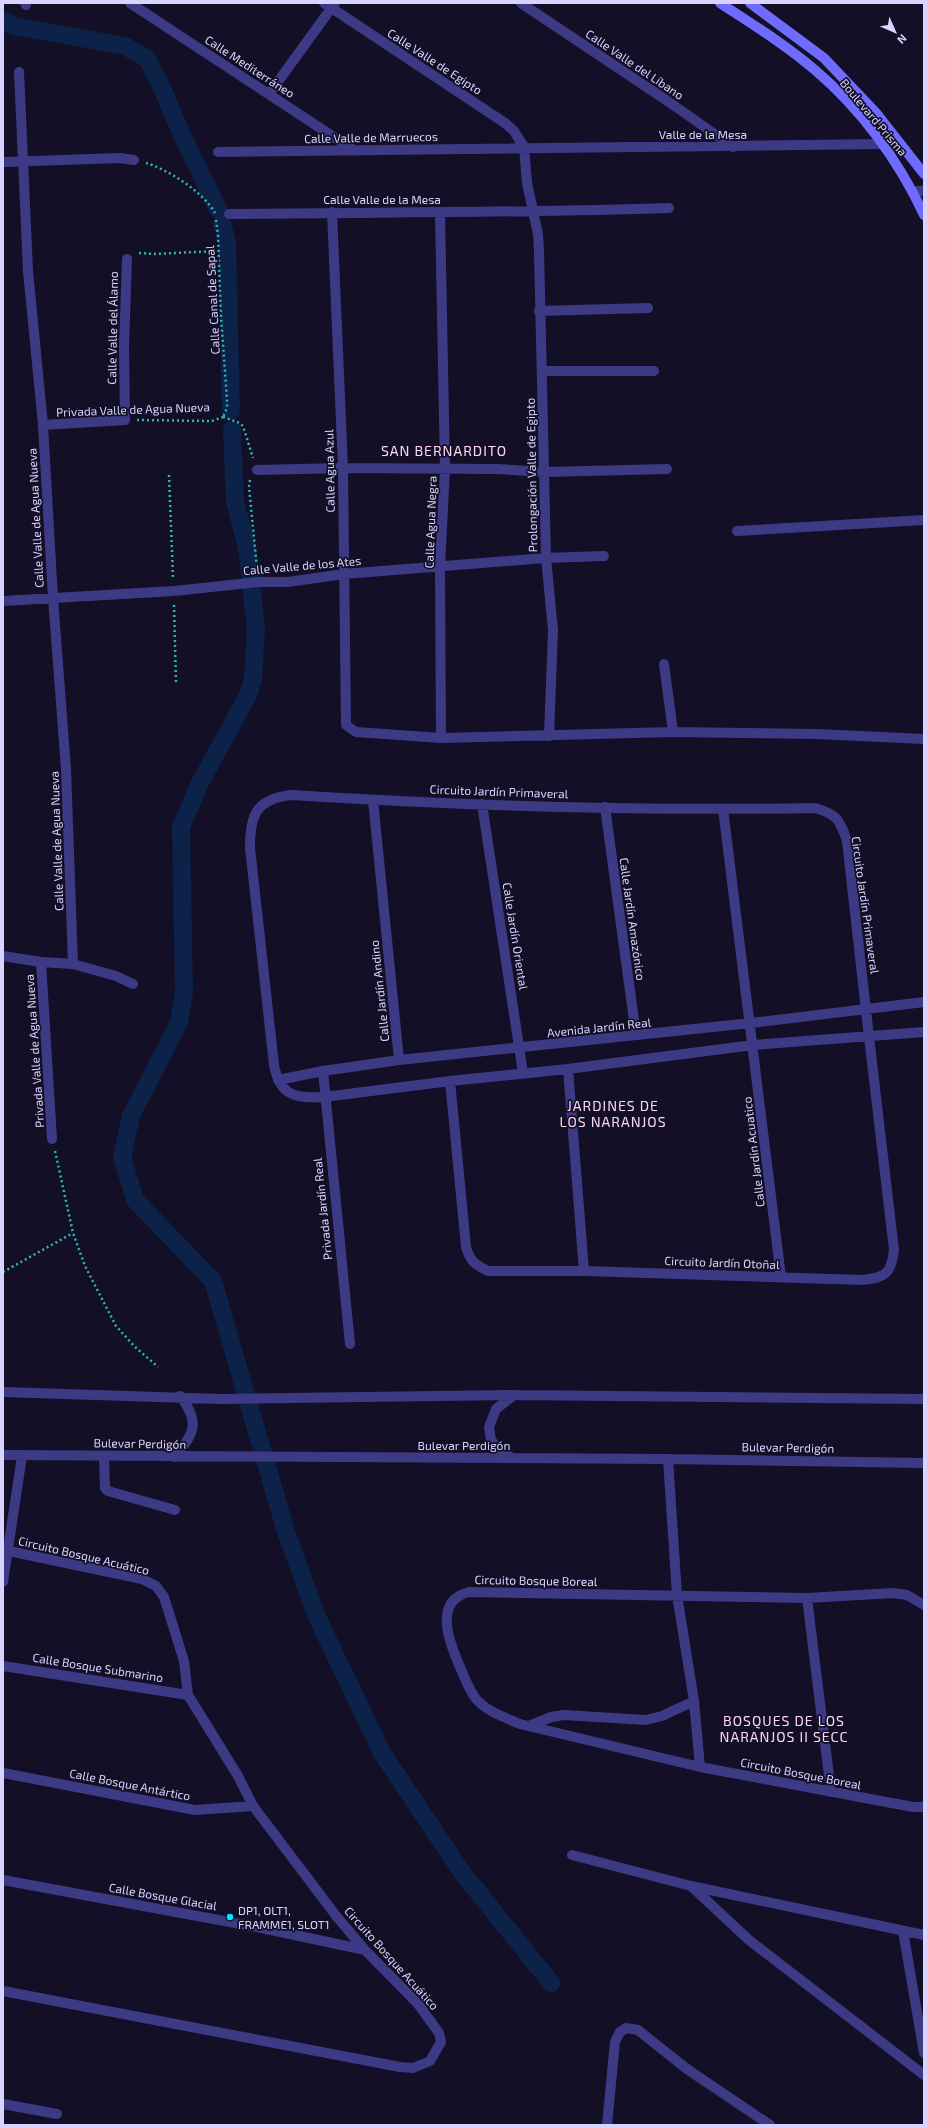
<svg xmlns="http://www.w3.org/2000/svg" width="927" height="2128" viewBox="0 0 927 2128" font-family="'Exo 2',sans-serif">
  <rect width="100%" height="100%" fill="#130f26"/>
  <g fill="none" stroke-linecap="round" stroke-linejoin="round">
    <!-- canal -->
    <path stroke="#0c2248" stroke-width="18" d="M3,20L14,26L125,46L147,59L160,83L181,133L218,209
      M222,223L227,242L231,411
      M232,430L235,501L247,548L256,629L253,680L248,695L200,783L181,827L184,992L179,1022L131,1116L122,1157L135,1200L213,1281L286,1532L317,1617L382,1753L461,1871L551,1983"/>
    <!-- path -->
    <path stroke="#2fb8b0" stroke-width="2.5" stroke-dasharray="2 3" stroke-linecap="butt" d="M146,163C169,170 203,192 215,213
      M216,220L218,235L221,316L227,400V408L223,417
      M139,253L153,254L219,251
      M223,417L240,423L243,426L253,458
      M137,420L212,421L223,417
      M169,475L173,578
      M250,480L249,487L257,569
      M174,605L176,684
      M55,1151L73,1233L85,1266L116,1326L134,1346L158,1367
      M3,1272L73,1233"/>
    <!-- lane -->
    <path stroke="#3d3a85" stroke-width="10" d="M104,1456L105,1488L108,1491L175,1510"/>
    <!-- street -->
    <path stroke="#3d3a85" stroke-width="10" d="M25,3L26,5
      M130,3L355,151
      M324,3L505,123L514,131L524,147L527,183L538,234L539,251L546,558L553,630L549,736
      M521,3L669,102L733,147
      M19,72L28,271L43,425L53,598L66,769L73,964
      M269,94L335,3
      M218,152L882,144
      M3,162L120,158L134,160
      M913,191H924
      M332,212L343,468L346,725L356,732L441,738L673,732L817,734L924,739
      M440,212L445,469L440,566L441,738
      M229,214C376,212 522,213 669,208
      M539,311L648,308
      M542,371H654
      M43,425L125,420L124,346L127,259
      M257,470L343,468L497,469L545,472L667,469
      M737,531L924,520
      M3,601L174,591L259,582H288L344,574L546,558L604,556
      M664,664L673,732
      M373,800L399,1060
      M482,804L523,1073
      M605,807L636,1035
      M723,809L781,1277
      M3,956L41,962L73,964L116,976L133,984
      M41,962L52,1139
      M568,1069L584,1271
      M323,1071L350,1344
      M278,1080L323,1071L399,1060L751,1023L924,1002
      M450,1081L466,1247C470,1261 475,1265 488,1271H584L863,1280C886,1277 891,1274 894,1250L869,1037L847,841C840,820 837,814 815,808C641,811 465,806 291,795C256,799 250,815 250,848L274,1065C280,1097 296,1098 324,1097L450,1081L568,1069L753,1045L924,1032
      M3,1392L220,1399L514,1395L924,1399
      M3,1455L668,1459L924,1463
      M174,1457C194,1435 201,1422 180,1396
      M512,1458L499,1449L491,1440L489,1427L496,1409L514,1395
      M668,1459L677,1595L694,1701L700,1767
      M3,1582L22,1456
      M807,1598L831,1792
      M924,1605L907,1595L893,1593L807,1598L469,1592C432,1601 450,1644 460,1667C465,1678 469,1691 477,1700C488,1712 506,1718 520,1724L700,1767L913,1807H924
      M3,1666L188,1695
      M529,1726L551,1717L564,1715L646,1720L662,1716L694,1701
      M3,1773L195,1810L253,1806
      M572,1855L691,1886L924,1935
      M3,1880L257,1927L365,1950
      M691,1886L749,1940L924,2075
      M903,1931L924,2053
      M3,1991L400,2067L413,2068L430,2061L441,2042L439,2033L418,2004L365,1950L337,1917L253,1806L238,1776L188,1695L184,1661L164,1597L156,1586L142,1579L9,1551
      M3,2104L57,2114
      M607,2125L615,2042L620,2032L626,2028L638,2030L687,2069L770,2125"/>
    <!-- secondary -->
    <path stroke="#6f6bff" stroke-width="10" d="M720,3C752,24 786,45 815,70C861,109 899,161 924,215
      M750,3L824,58L877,114L924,174"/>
  </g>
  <!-- markers -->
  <circle fill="#00e5ff" stroke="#130f26" stroke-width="1.5" cx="230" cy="1917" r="4"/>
  <g text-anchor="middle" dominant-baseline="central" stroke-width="3.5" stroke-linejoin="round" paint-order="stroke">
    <!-- street labels -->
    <g font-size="12" fill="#d9d4ff" stroke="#130f26">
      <text transform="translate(435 61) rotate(33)">Calle Valle de Egipto</text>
      <text transform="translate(635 64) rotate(34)">Calle Valle del Líbano</text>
      <text transform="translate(250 66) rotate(33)">Calle Mediterráneo</text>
      <text transform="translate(874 117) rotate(50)">Boulevard Prisma</text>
      <text x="703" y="134">Valle de la Mesa</text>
      <text transform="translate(371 137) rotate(-1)">Calle Valle de Marruecos</text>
      <text x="382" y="199">Calle Valle de la Mesa</text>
      <text transform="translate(212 300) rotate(-93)">Calle Canal de Sapal</text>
      <text transform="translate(112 328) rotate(-89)">Calle Valle del Álamo</text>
      <text transform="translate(133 409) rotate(-2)">Privada Valle de Agua Nueva</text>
      <text transform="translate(329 471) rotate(-91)">Calle Agua Azul</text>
      <text transform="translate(531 475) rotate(-91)">Prolongación Valle de Egipto</text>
      <text transform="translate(35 518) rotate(-93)">Calle Valle de Agua Nueva</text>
      <text transform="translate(430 522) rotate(-88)">Calle Agua Negra</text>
      <text transform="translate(302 565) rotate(-5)">Calle Valle de los Ates</text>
      <text transform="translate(499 791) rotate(2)">Circuito Jardín Primaveral</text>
      <text transform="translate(56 841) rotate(-92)">Calle Valle de Agua Nueva</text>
      <text transform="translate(866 905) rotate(82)">Circuito Jardín Primaveral</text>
      <text transform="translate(633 919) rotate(82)">Calle Jardín Amazónico</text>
      <text transform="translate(516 936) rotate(81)">Calle Jardín Oriental</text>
      <text transform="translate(379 991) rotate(-96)">Calle Jardín Andino</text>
      <text transform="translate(599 1027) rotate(-6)">Avenida Jardín Real</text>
      <text transform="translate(34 1051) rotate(-94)">Privada Valle de Agua Nueva</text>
      <text transform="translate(753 1152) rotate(-97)">Calle Jardín Acuatico</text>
      <text transform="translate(322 1209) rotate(-96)">Privada Jardín Real</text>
      <text transform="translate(722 1262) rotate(2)">Circuito Jardín Otoñal</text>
      <text transform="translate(140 1443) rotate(1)">Bulevar Perdigón</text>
      <text x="464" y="1445">Bulevar Perdigón</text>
      <text transform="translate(788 1447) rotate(1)">Bulevar Perdigón</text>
      <text transform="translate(84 1555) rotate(13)">Circuito Bosque Acuático</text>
      <text transform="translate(536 1580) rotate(1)">Circuito Bosque Boreal</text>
      <text transform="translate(98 1667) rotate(9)">Calle Bosque Submarino</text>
      <text transform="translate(801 1773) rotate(11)">Circuito Bosque Boreal</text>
      <text transform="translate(130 1784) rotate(11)">Calle Bosque Antártico</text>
      <text transform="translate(163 1896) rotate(10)">Calle Bosque Glacial</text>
      <text transform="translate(392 1958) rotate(48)">Circuito Bosque Acuático</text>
    </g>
    <!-- poi labels -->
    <g font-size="12" fill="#d9d4ff" stroke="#130f26" text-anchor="start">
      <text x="238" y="1910">DP1, OLT1,<tspan x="238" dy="14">FRAMME1, SLOT1</tspan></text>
    </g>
    <!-- quarter labels -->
    <g font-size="14" letter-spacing="1" fill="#ffd6f0" stroke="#130f26">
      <text x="444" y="450">SAN BERNARDITO</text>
      <text x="613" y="1105">JARDINES DE<tspan x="613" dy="16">LOS NARANJOS</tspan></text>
      <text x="784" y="1720">BOSQUES DE LOS<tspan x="784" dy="16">NARANJOS II SECC</tspan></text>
    </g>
  </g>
  <!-- border -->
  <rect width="927" height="2128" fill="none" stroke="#d9d4ff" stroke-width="8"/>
  <!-- north arrow -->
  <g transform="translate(895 32) rotate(135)" stroke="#130f26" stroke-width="3" paint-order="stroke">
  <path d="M0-3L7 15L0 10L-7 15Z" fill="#d9d4ff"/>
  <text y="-6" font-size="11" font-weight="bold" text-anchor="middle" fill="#d9d4ff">N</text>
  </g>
</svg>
